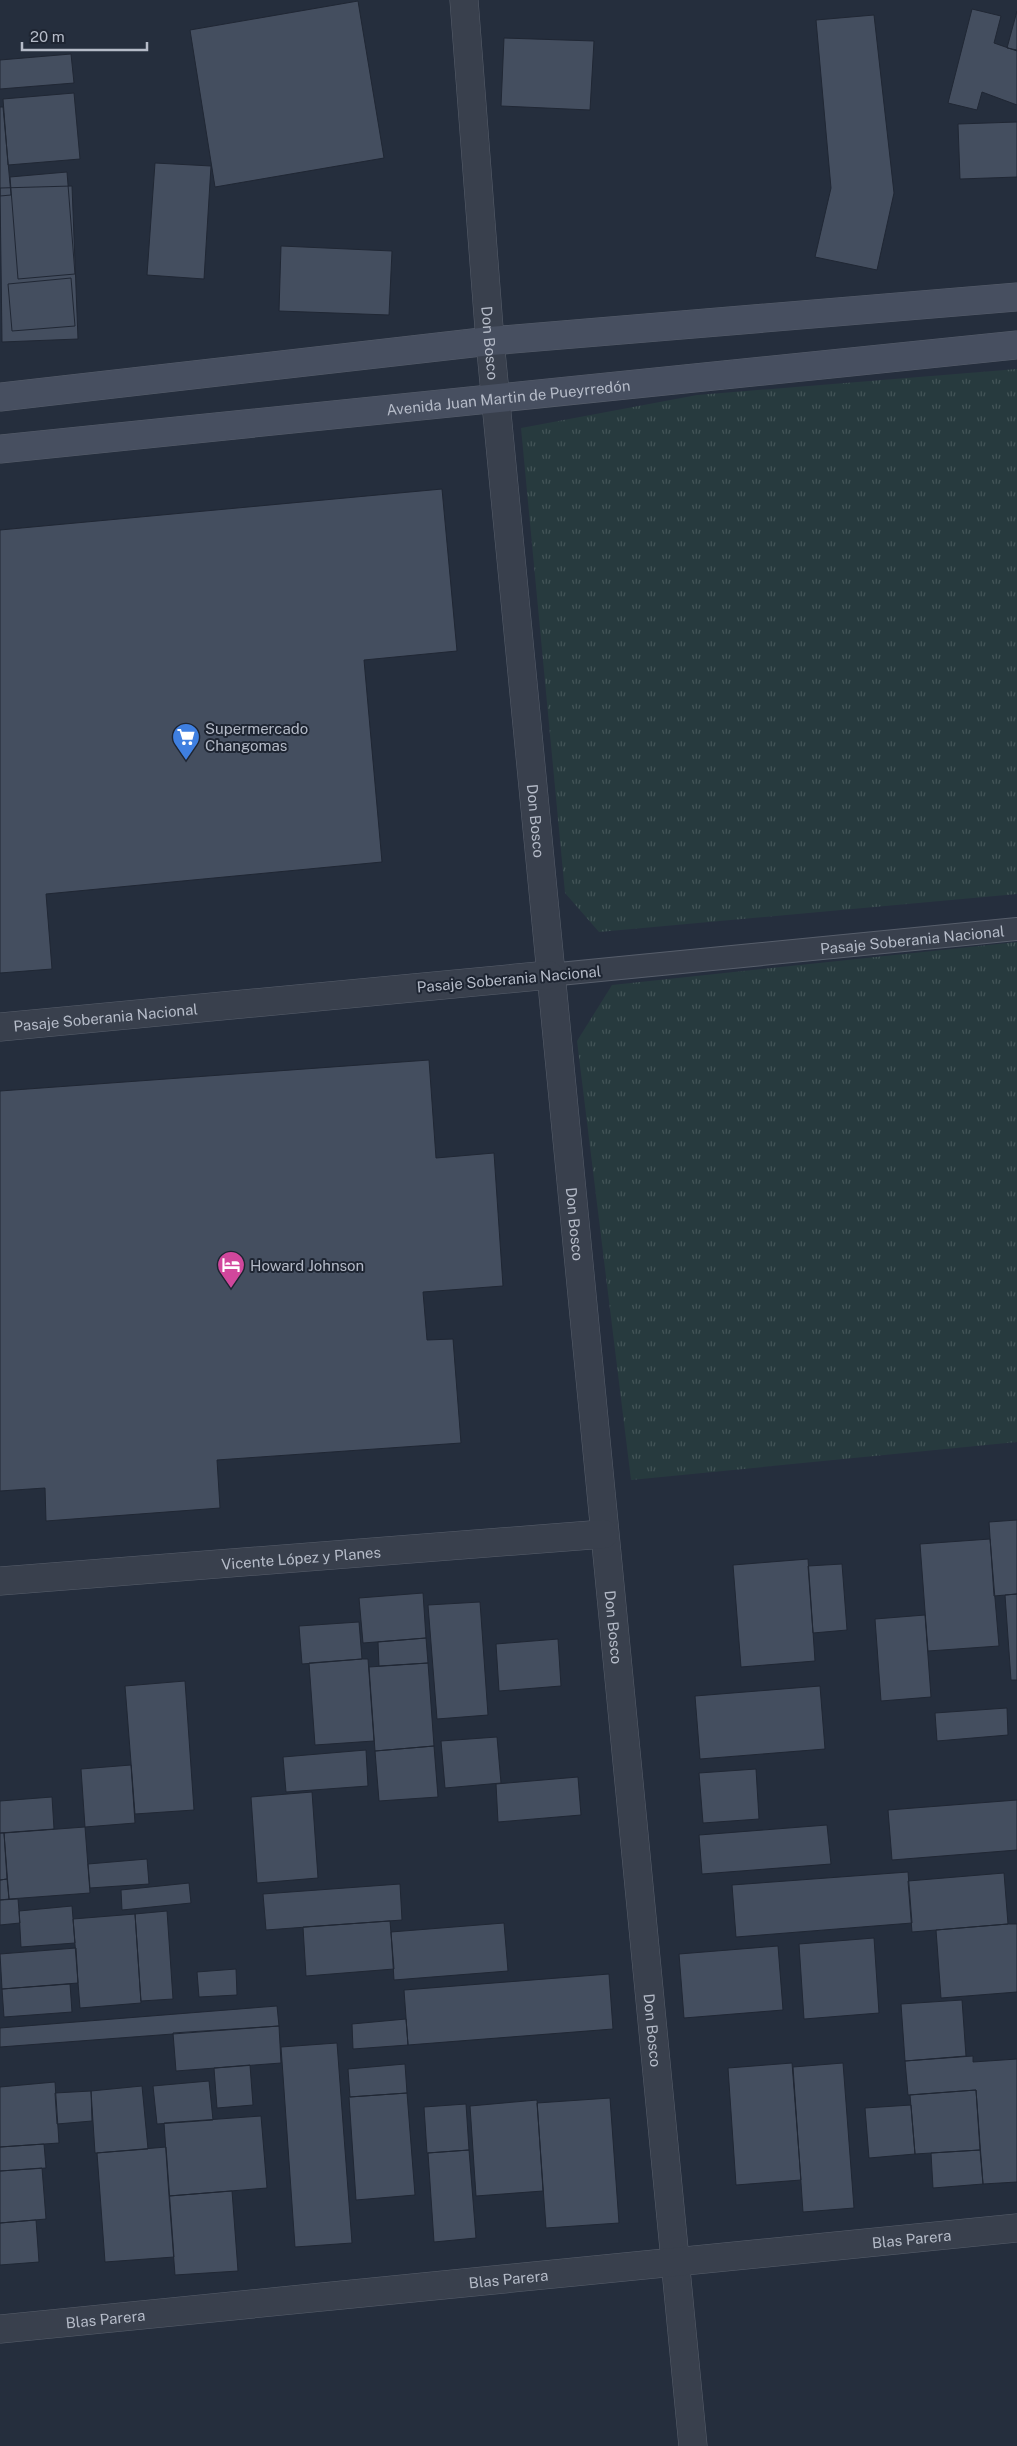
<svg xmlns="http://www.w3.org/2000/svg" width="1017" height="2446" viewBox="0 0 1017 2446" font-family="'Public Sans',sans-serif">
  <defs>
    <pattern id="grass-tufts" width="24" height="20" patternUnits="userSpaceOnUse" patternTransform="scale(1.25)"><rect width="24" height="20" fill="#273a3e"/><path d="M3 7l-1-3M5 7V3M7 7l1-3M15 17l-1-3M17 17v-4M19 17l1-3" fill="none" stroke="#445558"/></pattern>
  </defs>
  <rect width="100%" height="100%" fill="#252e3d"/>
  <!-- grass -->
  <path fill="url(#grass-tufts)" d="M1017,369V894L599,932L565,893L521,428L697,395Z
    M1017,942V1442L631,1480L577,1041L612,985Z"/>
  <!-- building -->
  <path fill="#444e5f" stroke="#202734" d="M358,1L384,158L215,187L190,30Z
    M972,9L1001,16L994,43L1017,51V105L982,92L977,110L948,103Z
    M1017,11V50L1007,48Z
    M874,15L894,193L877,270L815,257L831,188L816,20Z
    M504,38L594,41L590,110L501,106Z
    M71,54L74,83L0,89V60Z
    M74,93L80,159L8,165L3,99Z
    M0,107H3L11,195L0,196Z
    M1017,122V177L960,179L958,124Z
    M155,163L211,166L204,279L147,275Z
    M67,172L75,274L18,279L10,177Z
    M72,186L78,339L2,342L0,188Z
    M281,246L392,251L389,315L279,311Z
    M71,278L75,326L12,331L8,284Z
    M442,489L457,651L364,660L382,862L46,894L52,969L0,973V530Z
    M429,1060L436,1158L494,1153L503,1286L423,1292L427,1340L453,1339L461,1443L217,1460L220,1508L46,1521L45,1488L0,1491V1091Z
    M1017,1520V1594L994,1596L989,1522Z
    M990,1539L999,1646L928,1651L920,1544Z
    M808,1559L815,1661L741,1667L733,1565Z
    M842,1564L847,1630L813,1633L808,1566Z
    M423,1593L426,1638L363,1643L359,1598Z
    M1017,1594V1680H1011L1005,1595Z
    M480,1602L488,1715L437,1719L428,1605Z
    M925,1615L931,1697L881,1701L875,1619Z
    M359,1622L362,1659L302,1664L299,1626Z
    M426,1638L428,1663L379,1666L378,1642Z
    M558,1639L561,1686L499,1691L496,1644Z
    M362,1659H368L374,1741L315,1745L309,1663Z
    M428,1663L434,1746L375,1751L369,1667Z
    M185,1681L194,1810L135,1814L125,1686Z
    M820,1686L825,1749L700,1759L695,1696Z
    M1007,1708L1008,1735L937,1741L935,1713Z
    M497,1737L501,1783L445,1788L441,1741Z
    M434,1746L438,1797L379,1801L375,1751Z
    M366,1750L368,1786L286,1792L283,1757Z
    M131,1765L135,1823L85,1827L81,1769Z
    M756,1769L759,1819L703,1823L699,1773Z
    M578,1777L581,1815L498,1822L496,1784Z
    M312,1792L318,1878L257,1883L251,1797Z
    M52,1797L54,1829L0,1833V1801Z
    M1017,1800V1850L892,1860L888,1810Z
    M827,1825L831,1864L702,1874L699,1835Z
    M85,1827L90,1893L9,1899L4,1833Z
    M0,1833H4L7,1879L0,1880Z
    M147,1859L149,1884L90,1888L88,1864Z
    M908,1872L912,1923L736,1937L732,1885Z
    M1004,1873L1008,1924L912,1932L908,1881Z
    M7,1879L9,1899L0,1900V1880Z
    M189,1883L191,1903L122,1910L121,1890Z
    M400,1884L402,1920L266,1930L263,1894Z
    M18,1899L20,1923L0,1925V1900Z
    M72,1906L75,1943L21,1947L19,1911Z
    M167,1911L173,1999L141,2001L135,1914Z
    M135,1914L141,2003L80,2008L73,1919Z
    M390,1921L394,1969L306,1976L303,1927Z
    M504,1923L508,1971L394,1980L391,1932Z
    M1008,1924H1017V1992L941,1998L936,1930Z
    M874,1938L879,2013L804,2019L799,1944Z
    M778,1946L783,2010L684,2018L679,1954Z
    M76,1948L78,1983L2,1989L0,1954Z
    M236,1969L237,1995L199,1997L197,1972Z
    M609,1974L613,2029L408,2045L404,1990Z
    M70,1984L72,2012L4,2017L2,1989Z
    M962,2000L966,2056L905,2061L901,2004Z
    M277,2006L279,2026L0,2047V2028Z
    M406,2019L408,2045L353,2049L352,2024Z
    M279,2026L281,2063L176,2071L173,2033Z
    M337,2043L352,2243L295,2247L281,2047Z
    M973,2056V2062L1017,2059V2182L983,2184L976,2090L908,2095L905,2061Z
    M792,2063L801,2180L736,2185L728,2068Z
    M843,2063L854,2208L803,2212L793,2067Z
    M405,2064L407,2093L350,2097L348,2069Z
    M250,2065L253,2105L217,2108L214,2068Z
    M209,2081L213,2120L157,2124L153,2086Z
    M55,2082L59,2143L0,2147V2087Z
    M142,2086L148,2149L95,2153L91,2091Z
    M976,2090L980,2150L915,2154L910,2095Z
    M91,2091L92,2121L57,2124L55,2093Z
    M407,2093L415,2195L356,2200L349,2097Z
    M610,2098L619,2223L546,2228L537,2103Z
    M537,2100L543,2191L476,2196L470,2106Z
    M466,2104L469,2150L427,2153L424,2107Z
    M911,2105L915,2154L869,2158L865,2108Z
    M261,2116L267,2188L169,2196L164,2123Z
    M44,2144L46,2168L0,2171V2147Z
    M166,2147L174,2257L105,2262L97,2153Z
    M469,2150L476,2238L434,2242L428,2153Z
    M980,2150L983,2184L933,2188L931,2153Z
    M42,2168L46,2219L0,2223V2171Z
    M232,2191L238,2271L175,2275L169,2196Z
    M36,2220L39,2262L0,2265V2223Z"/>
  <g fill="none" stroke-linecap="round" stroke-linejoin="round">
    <defs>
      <g id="lane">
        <path id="s1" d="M549,975L1017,929"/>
      </g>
      <g id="street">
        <path id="s2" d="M464,0L490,341L693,2446"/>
        <path id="s3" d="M0,1027L549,975"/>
        <path id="s4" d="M0,1581L604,1534"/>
        <path id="s5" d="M0,2329L1017,2228"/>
      </g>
      <g id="secondary">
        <path d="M0,397L490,341L1017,297"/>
        <path id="s6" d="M0,449L1017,345"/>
      </g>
    </defs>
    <!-- lane casing -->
    <use href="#lane" stroke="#575e6b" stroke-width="24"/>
    <!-- street casing -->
    <use href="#street" stroke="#575e6b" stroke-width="29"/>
    <!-- secondary casing -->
    <use href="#secondary" stroke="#575e6b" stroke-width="29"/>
    <!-- lane -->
    <use href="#lane" stroke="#39404d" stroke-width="22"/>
    <!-- street -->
    <use href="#street" stroke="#39404d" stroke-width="28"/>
    <!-- secondary -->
    <use href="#secondary" stroke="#474f60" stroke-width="28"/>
  </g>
  <!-- icons -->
  <defs>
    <symbol id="supermarket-pin" viewBox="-11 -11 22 30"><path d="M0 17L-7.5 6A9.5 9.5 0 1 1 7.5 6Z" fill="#3f7fe0" stroke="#1e2532"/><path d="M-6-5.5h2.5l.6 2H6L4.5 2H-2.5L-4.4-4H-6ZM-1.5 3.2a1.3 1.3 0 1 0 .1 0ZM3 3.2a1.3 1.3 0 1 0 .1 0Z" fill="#fff"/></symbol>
    <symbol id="hotel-pin" viewBox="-11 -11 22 30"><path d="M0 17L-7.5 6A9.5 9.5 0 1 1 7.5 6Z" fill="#d1479c" stroke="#1e2532"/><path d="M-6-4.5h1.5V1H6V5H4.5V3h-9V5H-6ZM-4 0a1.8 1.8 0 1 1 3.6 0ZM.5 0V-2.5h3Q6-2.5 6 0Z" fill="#fff"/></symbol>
  </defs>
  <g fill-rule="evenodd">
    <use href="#supermarket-pin" x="170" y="721" width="32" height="43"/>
    <use href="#hotel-pin" x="215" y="1249" width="32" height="43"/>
  </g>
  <g text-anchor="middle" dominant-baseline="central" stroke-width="4" stroke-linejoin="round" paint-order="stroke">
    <!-- street labels -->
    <g font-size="15" fill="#b5bbc8" stroke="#1e2532">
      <text stroke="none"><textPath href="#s2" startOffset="344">Don Bosco</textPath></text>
      <text stroke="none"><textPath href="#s6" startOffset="511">Avenida Juan Martin de Pueyrredón</textPath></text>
      <text stroke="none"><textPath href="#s2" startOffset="824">Don Bosco</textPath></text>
      <text stroke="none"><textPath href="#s1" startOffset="365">Pasaje Soberania Nacional</textPath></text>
      <text transform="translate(509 979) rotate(-5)">Pasaje Soberania Nacional</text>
      <text stroke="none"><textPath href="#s3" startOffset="106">Pasaje Soberania Nacional</textPath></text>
      <text stroke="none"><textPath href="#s2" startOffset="1229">Don Bosco</textPath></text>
      <text stroke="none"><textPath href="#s4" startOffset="302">Vicente López y Planes</textPath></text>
      <text stroke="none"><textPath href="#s2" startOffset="1634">Don Bosco</textPath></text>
      <text stroke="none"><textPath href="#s2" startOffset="2039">Don Bosco</textPath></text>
      <text stroke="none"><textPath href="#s5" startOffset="916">Blas Parera</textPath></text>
      <text stroke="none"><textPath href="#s5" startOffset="511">Blas Parera</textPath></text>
      <text stroke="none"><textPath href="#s5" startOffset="106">Blas Parera</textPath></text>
    </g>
    <!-- poi labels -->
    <g font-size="15" fill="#b5bbc8" stroke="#1e2532" text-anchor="start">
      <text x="205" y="728">Supermercado<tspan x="205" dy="17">Changomas</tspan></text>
      <text x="250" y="1265">Howard Johnson</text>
    </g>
  </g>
  <!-- scale -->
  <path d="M22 42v8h125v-8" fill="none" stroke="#b5bbc8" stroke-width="2.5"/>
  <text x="30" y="42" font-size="15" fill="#b5bbc8" stroke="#1e2532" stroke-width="4" paint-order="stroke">20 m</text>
</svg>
